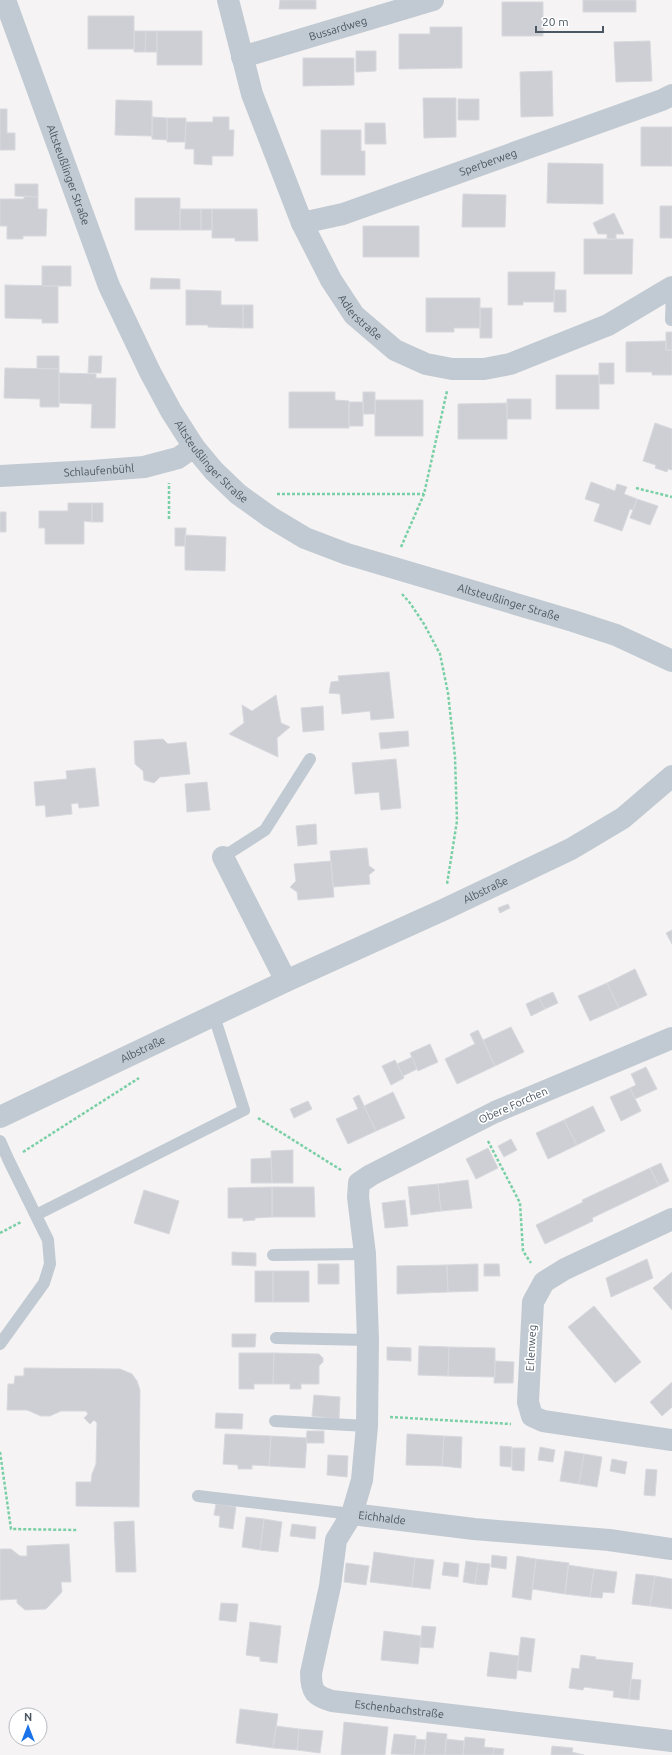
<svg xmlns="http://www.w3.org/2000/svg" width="672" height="1755" viewBox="0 0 672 1755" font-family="Ubuntu,sans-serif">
  <rect width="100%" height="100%" fill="#f5f3f3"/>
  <!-- building -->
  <path fill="#cdcfd5" stroke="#d7d9de" d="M280,0H316V9H279Z
    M583,0H636V12H583Z
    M502,2H543V36H502Z
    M88,16H134V49H88Z
    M430,27H462V68L399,69V34H430Z
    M134,31H146L145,52H134Z
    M146,31H157V52H145Z
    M157,31H202V65H157Z
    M650,41L652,81L616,82L614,42Z
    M356,51H376V71L356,72Z
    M303,58H354V85L303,86Z
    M552,71L553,116L521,117L520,72Z
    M423,98H456V137L424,138Z
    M458,99H479V120H458Z
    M116,100L152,101V136L115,135Z
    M0,109H7V133H15V150H0Z
    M152,117L167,118V140L152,139Z
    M213,117H229V130H234L233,156H212V165L194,164V149H185L186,122H213Z
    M167,118H186L185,142H167Z
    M365,123H385L386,144H365Z
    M641,127H672V166H641Z
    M321,130H361V151H365V175H321Z
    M548,163L603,164V204L547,203Z
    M15,184H38V197L15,196Z
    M463,194L506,195L505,227H462Z
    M24,196L38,197V209H47L46,236H23V239H7V226H0V199H24Z
    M135,198H180V230H135Z
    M660,206H672V238H660Z
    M180,209H201V230H180Z
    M201,209H212V230H201Z
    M212,209H257L258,241H235V238H212Z
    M614,213L624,234H616V239H607V234H598L593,223Z
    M363,226H419V257H363Z
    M584,239H633L632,274H584Z
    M42,266H71V286H42Z
    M508,272H555L554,302H523V305H508Z
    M151,278L180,279V289H150Z
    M5,285L58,286V323H42V319L5,318Z
    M186,290L221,291V305H243V328L208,327V325H186Z
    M554,290H566V312H554Z
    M426,298H480V328H454V332H426Z
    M243,305H253V328H243Z
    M480,308H492V338H480Z
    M666,332H672V350H666Z
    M666,341V350H672V375H652V372H626V342Z
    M37,356H59V369L37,368Z
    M89,356H102L101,373H88Z
    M599,363H614V384H599Z
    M5,368L59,369V407H40V399L4,398Z
    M59,373L96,374V378H116L115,428H91L92,404L59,403Z
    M556,375H599V409H556Z
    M289,392H335V400L349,401V428H289Z
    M363,392H375V414H363Z
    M507,399H531V419H507Z
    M375,400H423V436H375Z
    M349,402H363V426H349Z
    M507,403V439H458V404Z
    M655,423L672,429V470L668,469L667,472L655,468L656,465L643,461Z
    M591,482L615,491L617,484L627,487L624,494L637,499L633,510L630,509L622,531L594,521L600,504L585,499Z
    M637,499L658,506L650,525L630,518Z
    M68,503H92V522L84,521V544H45V528H39V511H68Z
    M92,503H103V522H92Z
    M0,512H6V532H0Z
    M175,528H186L185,546H175Z
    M185,535L226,537L225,571L185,570Z
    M389,672L394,718L371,720L370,711L342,714L340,694L329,693L331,682L339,681L338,676Z
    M276,695L281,723L290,727L277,738L278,757L229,734L244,723L242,705L252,711Z
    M323,706L324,730L303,732L301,708Z
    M408,731L409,746L381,749L379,733Z
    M163,739L168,744L186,742L190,774L160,777L154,783L144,780L143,771L135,764L134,741Z
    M396,759L401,808L381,810L379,792L355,794L352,763Z
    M95,768L99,806L79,808L78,803L71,804L72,814L46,817L45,805L36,806L34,782L67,779L66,771Z
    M207,782L210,810L187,812L185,784Z
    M316,824L317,844L298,846L296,826Z
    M367,848L369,866L375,870L369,875L370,884L333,887L330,851Z
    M331,861L334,897L298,900L297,892L290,887L296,881L294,864Z
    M508,904L510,908L500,913L498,908Z
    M672,930V944L666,933Z
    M635,969L647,995L619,1008L607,983Z
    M607,983L619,1008L590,1021L578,996Z
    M553,992L558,1003L545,1009L539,998Z
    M539,998L545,1009L531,1016L526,1004Z
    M511,1027L524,1052L495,1066L483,1040Z
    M478,1030L495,1066L457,1084L445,1059L475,1044L470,1034Z
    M430,1044L438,1062L418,1071L410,1053Z
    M412,1057L417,1069L403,1076L397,1064Z
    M395,1060L404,1078L391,1085L382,1066Z
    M646,1067L657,1089L635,1099L630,1088L636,1085L631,1074Z
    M630,1088L641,1111L621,1121L610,1097Z
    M393,1092L405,1118L376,1131L364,1106Z
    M359,1095L376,1131L348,1144L336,1119L358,1109L353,1098Z
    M308,1101L312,1109L294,1118L290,1109Z
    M593,1106L605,1131L577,1145L564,1120Z
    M564,1120L577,1145L548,1159L536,1133Z
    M511,1139L517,1150L504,1157L498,1146Z
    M488,1148L498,1168L476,1179L466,1159Z
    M293,1150V1183H272L271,1151Z
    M271,1158L272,1183H251V1159Z
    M661,1163L669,1181L659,1186L650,1168Z
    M650,1168L659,1186L592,1218L593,1221L545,1244L536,1225L583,1202L582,1200Z
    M468,1180L472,1208L441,1211L438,1184Z
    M438,1184L441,1211L411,1215L408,1187Z
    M272,1187H314L315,1217H272Z
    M272,1187V1217L255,1218V1220L243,1221V1218H228V1188Z
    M144,1190L179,1201L169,1234L134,1223Z
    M405,1200L408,1226L385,1228L382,1203Z
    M232,1252L256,1253V1266L232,1265Z
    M647,1259L653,1278L611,1297L606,1278Z
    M318,1264H339V1284H318Z
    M478,1264V1291L448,1292L447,1265Z
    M484,1264H499L500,1276H484Z
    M447,1265L448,1292L397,1294V1266Z
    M255,1271H273V1302H255Z
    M273,1271H309V1302H273Z
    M672,1272V1310L653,1288Z
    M594,1306L641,1362L615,1383L568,1327Z
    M232,1334H256L255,1347H232Z
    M419,1346L449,1347L448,1376L418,1375Z
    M387,1347L411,1348V1361L387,1360Z
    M449,1347L495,1348V1377L448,1376Z
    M239,1353H274L273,1384H254V1389H239Z
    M274,1353L319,1354L323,1358V1362L319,1366V1384H301V1389H290V1384H273Z
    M495,1361L514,1362L513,1383H494Z
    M24,1368L120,1369L132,1374L137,1381L140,1390L139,1507L76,1506V1482H91L92,1474L96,1464L97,1423L94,1420L90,1424L84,1418L88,1414L86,1411H61L50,1416H41L27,1410H7L8,1384H14L15,1376H24Z
    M672,1382V1407L662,1416L650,1402Z
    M314,1395L340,1397L339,1419L312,1416Z
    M216,1413L243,1414L242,1429L215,1428Z
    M307,1431H324V1443H306Z
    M225,1434L271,1436L269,1466L252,1465V1469H238V1465L223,1464Z
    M407,1434L444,1436L442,1466L406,1465Z
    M271,1436L307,1438L305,1468L269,1466Z
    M444,1436L462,1437L461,1468L442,1466Z
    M500,1446L512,1447L511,1467L500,1466Z
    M540,1447L555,1450L553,1462L538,1460Z
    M512,1448H525L524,1471L512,1470Z
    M565,1451L584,1454L579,1484L560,1481Z
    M584,1454L602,1457L597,1487L579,1484Z
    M328,1455L348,1456L347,1477L327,1475Z
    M612,1459L627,1462L625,1474L610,1471Z
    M646,1469L657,1470L655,1496L644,1495Z
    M216,1504L236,1507L233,1529L219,1527L220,1516L214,1515Z
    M246,1517L264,1519L260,1550L242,1547Z
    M264,1519L282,1522L278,1552L260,1550Z
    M134,1521L136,1572H116L114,1522Z
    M292,1524L316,1527L315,1539L290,1536Z
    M69,1544L71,1582H61L62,1592L46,1609L25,1610L17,1603V1599L0,1600V1549H11L20,1556H27V1546Z
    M374,1552L415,1558L412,1587L370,1582Z
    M492,1555L507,1557L506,1569L491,1567Z
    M517,1556L536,1559L531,1600L512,1597Z
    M415,1558L434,1560L430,1589L412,1587Z
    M536,1559L569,1563L565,1594L532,1589Z
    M466,1561L478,1563L475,1584L463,1582Z
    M444,1562L459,1564L458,1577L442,1575Z
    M346,1563L369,1566L366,1585L344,1582Z
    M478,1563L490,1564L487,1585L475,1584Z
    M568,1565L594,1569L590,1597L565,1594Z
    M594,1569L617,1572L614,1593L603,1592L602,1598L590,1597Z
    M636,1574L655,1576L650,1606L632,1604Z
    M655,1576L672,1579V1609L650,1606Z
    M221,1603L238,1604L236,1622L219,1620Z
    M250,1622L281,1626L277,1663L260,1661V1657L246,1655Z
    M422,1626L436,1627L433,1648L420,1647Z
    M384,1631L421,1636L418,1664L381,1660Z
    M521,1637L535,1639L531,1672L517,1670Z
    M490,1652L519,1656L516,1679L487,1676Z
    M581,1655L596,1657L595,1659L633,1663L629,1699L613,1697L614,1691L584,1687L583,1690L569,1688L572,1668L579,1669Z
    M631,1679L641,1680L639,1700L629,1699Z
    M240,1709L278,1714L273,1748L236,1743Z
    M344,1722L388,1727L385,1755H341Z
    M276,1726L299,1729L297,1750L273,1748Z
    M299,1729L323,1731L320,1753L297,1750Z
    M427,1732L447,1734L445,1755H424Z
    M394,1734L416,1736L414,1755L391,1754Z
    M465,1737L485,1739L484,1747L494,1748L493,1755H463Z
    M416,1739L426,1740L424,1755H414Z
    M446,1739L464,1741L463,1755H445Z
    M552,1746L573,1748L572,1752L584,1755H551Z
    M494,1748L504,1749L503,1755H493Z"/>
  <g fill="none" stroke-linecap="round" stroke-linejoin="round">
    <!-- path -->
    <path stroke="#7ad0a6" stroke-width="2.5" stroke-dasharray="3 2" stroke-linecap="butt" d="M636,488L672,497
      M277,494H424
      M169,519V483
      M401,547L424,494L447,391
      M402,594L410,603L424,624L440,654L448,693L455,757L457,821L447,884
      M258,1118L341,1170
      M488,1141L520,1203L523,1251L531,1263
      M23,1152L139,1078
      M0,1233L21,1222
      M390,1417L511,1424
      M0,1452L11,1529L77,1530"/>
    <!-- service -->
    <path stroke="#c1cad2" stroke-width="12" d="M671,320L672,290
      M223,857L265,830L310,759
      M0,1141L9,1161L48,1240L50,1264L44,1283L0,1344
      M36,1215L244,1110L214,1016
      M273,1255L365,1254
      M276,1338L368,1340
      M275,1421L367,1426
      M198,1496L352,1514"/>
    <!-- minor -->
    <g stroke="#c1cad2" stroke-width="22">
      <path id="s1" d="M228,0L252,94L302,223L331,280L354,315L395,350L426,364L452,369H484L510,364L608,325L672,287"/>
      <path id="s2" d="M242,57L433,0"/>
      <path id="s3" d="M302,223L343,214L662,100L672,95"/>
      <path id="s4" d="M0,476L92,471L144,467L178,458L194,447"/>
      <path d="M223,857L286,981"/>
      <path id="s5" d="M672,1038L495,1112L371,1175L359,1183L358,1197L365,1254L368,1340L367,1426L362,1480L352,1514L474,1529L609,1540L672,1549"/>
      <path d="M672,1219L565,1269L544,1282L533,1302L528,1402L532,1416L543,1421L672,1440"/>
      <path id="s6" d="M352,1514L336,1540L330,1586L311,1673C311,1692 315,1696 332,1701L672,1741"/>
    </g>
    <!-- tertiary -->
    <g stroke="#c1cad2" stroke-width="22">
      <path id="s7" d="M5,0L109,286L150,372L171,411L194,447L214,471L238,494L270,517L305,538L347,554L573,621L616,635L672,661"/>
      <path id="s8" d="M0,1117L286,981L443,910L571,849L623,818L672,776"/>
    </g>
  </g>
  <g text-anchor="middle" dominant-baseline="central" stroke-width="3.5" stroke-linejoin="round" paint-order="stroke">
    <!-- street labels -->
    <g font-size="11" fill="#4a5661" stroke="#fff">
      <text stroke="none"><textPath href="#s2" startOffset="100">Bussardweg</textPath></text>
      <text stroke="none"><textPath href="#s3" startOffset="196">Sperberweg</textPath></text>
      <text stroke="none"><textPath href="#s7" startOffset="186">Altsteußlinger Straße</textPath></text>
      <text stroke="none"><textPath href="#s1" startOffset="347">Adlerstraße</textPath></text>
      <text stroke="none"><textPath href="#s7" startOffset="509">Altsteußlinger Straße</textPath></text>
      <text stroke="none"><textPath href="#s4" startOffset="99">Schlaufenbühl</textPath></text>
      <text stroke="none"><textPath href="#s7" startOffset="845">Altsteußlinger Straße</textPath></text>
      <text stroke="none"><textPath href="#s8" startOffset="536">Albstraße</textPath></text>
      <text stroke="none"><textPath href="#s8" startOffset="158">Albstraße</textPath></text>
      <text transform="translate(513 1105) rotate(-24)">Obere Forchen</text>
      <text transform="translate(531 1348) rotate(-87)">Erlenweg</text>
      <text stroke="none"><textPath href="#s5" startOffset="709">Eichhalde</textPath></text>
      <text stroke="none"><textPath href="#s6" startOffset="273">Eschenbachstraße</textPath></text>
    </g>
  </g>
  <!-- north arrow -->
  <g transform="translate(28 1727)"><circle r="19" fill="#ffffff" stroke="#b7bbc0"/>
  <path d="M0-3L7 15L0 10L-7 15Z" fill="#1a73e8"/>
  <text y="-6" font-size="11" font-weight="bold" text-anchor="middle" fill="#4a5661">N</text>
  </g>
  <!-- scale -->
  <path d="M536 26v6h67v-6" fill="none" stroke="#4a5661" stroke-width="2"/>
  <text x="542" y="26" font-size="12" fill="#4a5661" stroke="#ffffff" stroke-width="3" paint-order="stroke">20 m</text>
</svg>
